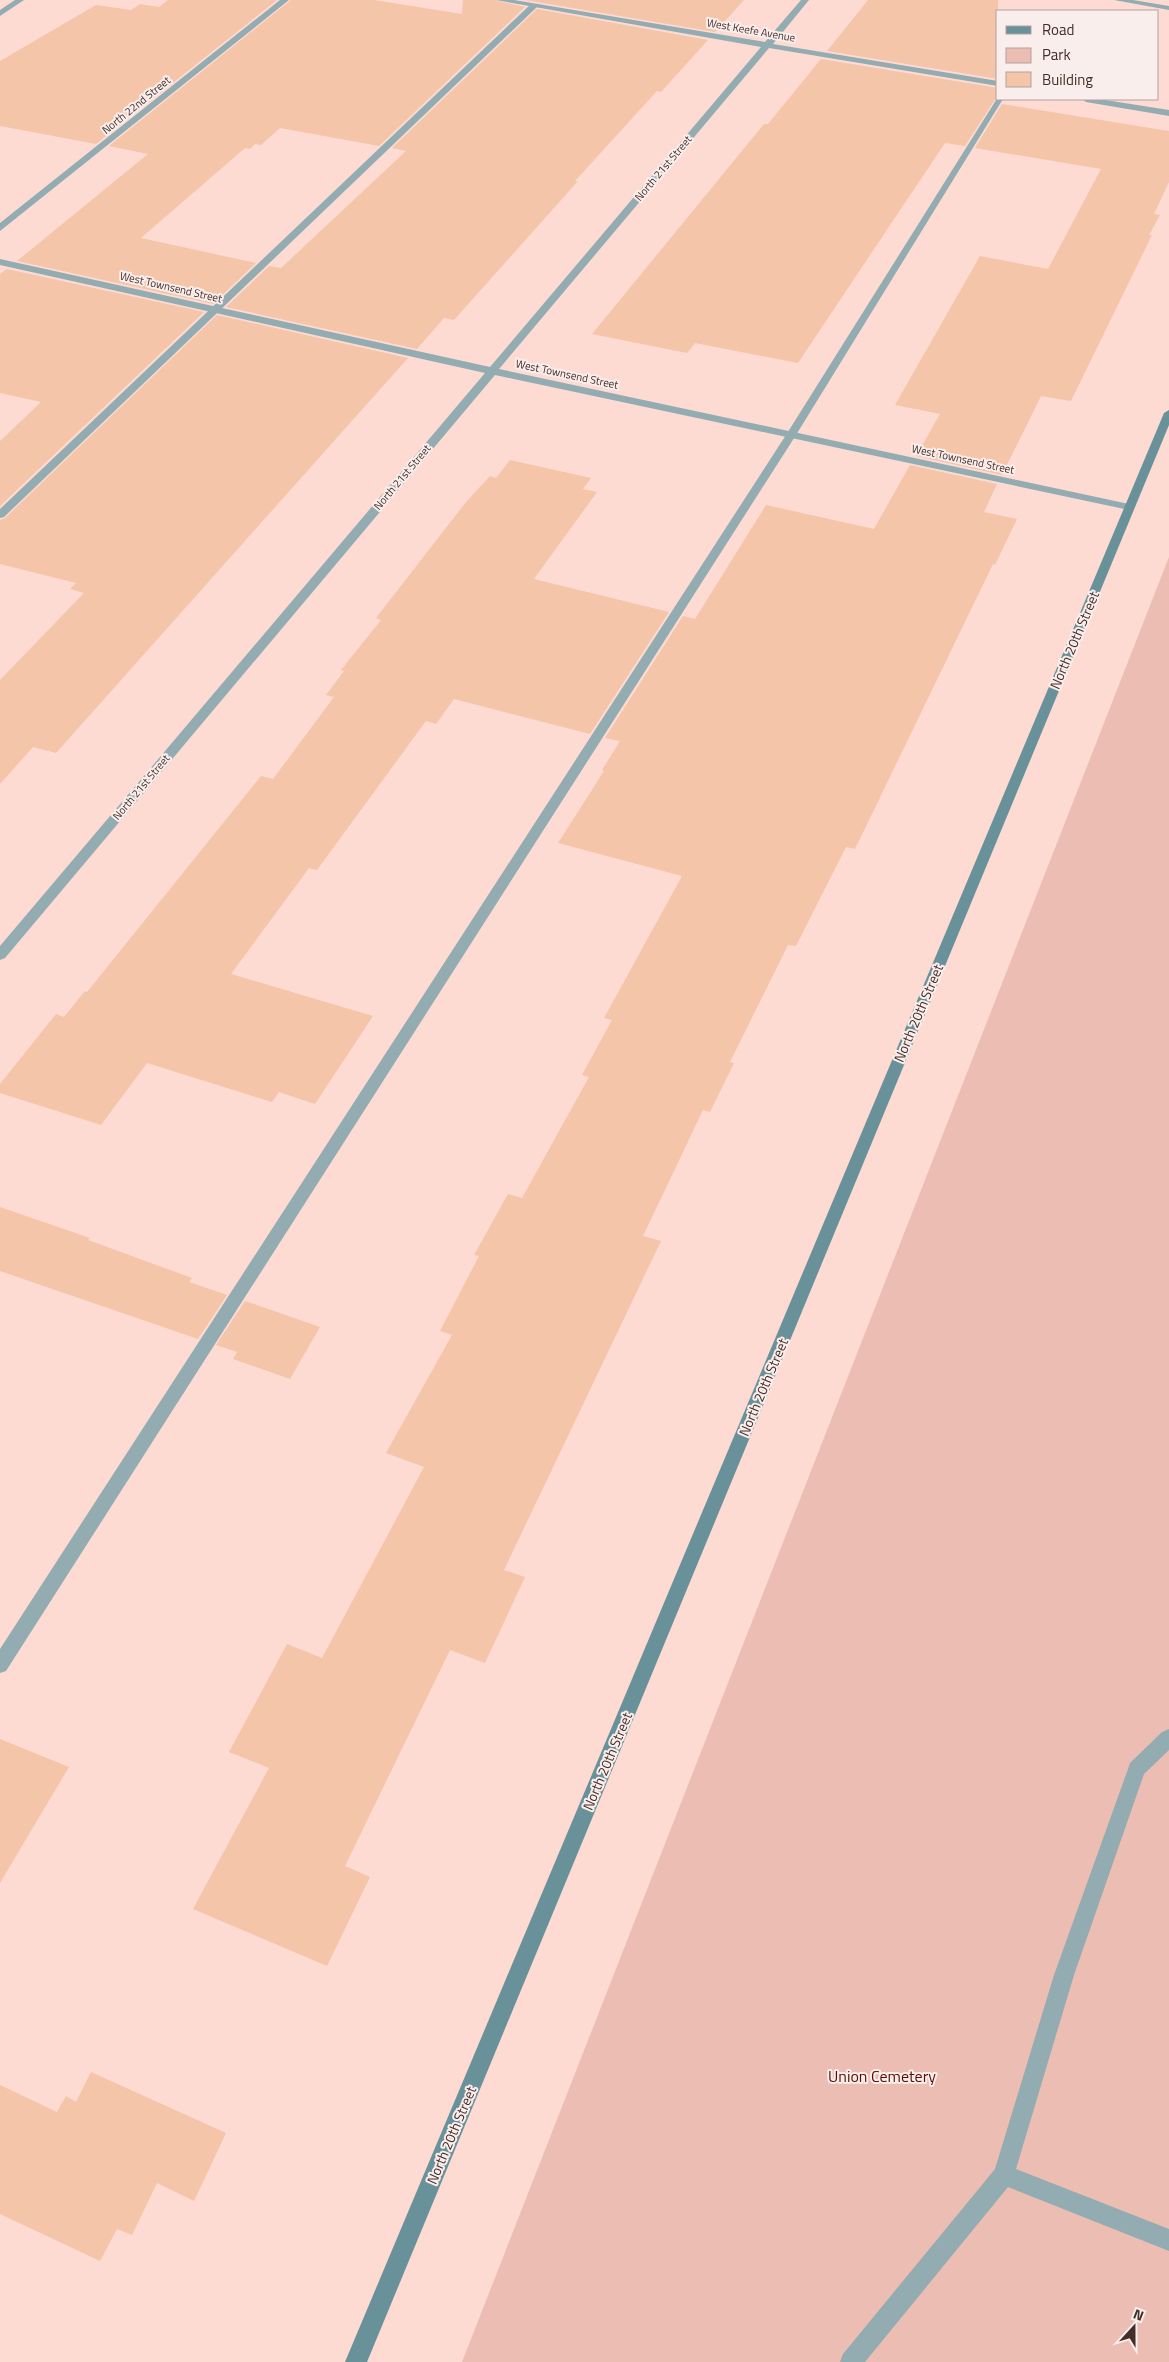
<svg xmlns="http://www.w3.org/2000/svg" width="1169" height="2362" viewBox="0 0 1169 2362" font-family="'Titillium Web',sans-serif">
  <rect width="100%" height="100%" fill="#fddbd3"/>
  <!-- green -->
  <path fill="#ecbdb2" d="M1169,557V2362H462Z"/>
  <!-- building -->
  <path fill="#f4c5a8" d="M168,0H277L96,144L0,126V61L96,5L131,10L140,4L159,7Z
    M291,0H374L462,14L463,0H494L525,7L379,146L280,128L261,145L255,144L250,149L245,148L141,238L256,263L213,304L17,261L148,154L109,146Z
    M525,0H744L715,32Z
    M868,0H998V79L827,51Z
    M537,9L708,40L661,92L657,91L575,181H578L454,320L444,318L417,349L226,307L269,266L281,268L406,151L392,148Z
    M821,59L998,88V95L965,146L945,143L798,363L695,343L687,353L592,334L764,124H768Z
    M1002,104L1169,131V182L1154,214L1160,215L1149,235H1152L1071,401L1041,396L1002,475L916,456L940,414L895,405L980,256L1048,269L1101,169L975,148Z
    M7,269L204,312L0,506V441L41,402L0,393V274Z
    M217,315L408,358L56,753L33,747L0,784V680L84,593L70,589L76,583L0,564V520L5,518Z
    M510,460L591,478L583,489L597,492L534,579L669,612L590,734L454,699L436,724L426,721L317,870L309,868L231,974L373,1016L315,1104L279,1092L272,1102L147,1063L101,1125L0,1093V1084L56,1014L64,1017L85,991L87,992L261,776L273,779L334,697L326,695L344,671L341,670L381,620L376,618L466,502L490,476L496,478Z
    M910,465L997,484L984,512L1017,519L995,565L993,564L855,849L846,847L796,946L788,945L730,1062L734,1063L710,1112L703,1110L643,1236L661,1241L504,1570L525,1577L485,1663L450,1650L345,1866L370,1877L327,1966L193,1909L269,1768L229,1752L287,1644L322,1658L424,1467L386,1453L452,1335L440,1331L479,1256L474,1255L508,1194L522,1198L589,1077L582,1075L612,1020L604,1018L682,876L558,843L604,771L602,770L620,741L605,738L683,616L695,619L766,505L874,529Z
    M0,1207L90,1238L88,1240L192,1278L189,1282L227,1295L198,1339L0,1271Z
    M245,1301L320,1327L290,1379L233,1359L237,1352L216,1345Z
    M0,1739L69,1767L0,1883Z
    M91,2072L226,2133L194,2201L157,2183L132,2235L117,2229L100,2261L0,2214V2085L57,2112L66,2096L76,2102Z"/>
  <g fill="none" stroke-linecap="round" stroke-linejoin="round">
    <!-- lane -->
    <path fill="#92acb2" fill-rule="evenodd" d="M15,0H24L0,16V10Z
      M1114,0H1133L1169,6V10Z
      M531,4L538,6L4,517L0,518V509Z
      M998,97V99H1003L796,435L6,1671L0,1673V1649L786,435Z
      M1169,1729V1750L1144,1774L1074,1975L1016,2169L1169,2229V2251L1008,2187L865,2362H840L843,2354L995,2169L1054,1975L1128,1769L1130,1763L1162,1732Z"/>
    <!-- street -->
    <path fill="#92acb2" fill-rule="evenodd" d="M280,0H289L0,231V223Z
      M496,0H514L765,42L801,0H809L773,44L998,81V86L769,48L499,369L1129,504L1134,507L1129,510L495,375L5,958L0,960V946L485,373L0,265V259L490,367L761,47Z
      M1082,99H1099L1169,110V116L1086,102Z"/>
    <!-- secondary -->
    <path fill="#69919a" fill-rule="evenodd" d="M1169,410V425L367,2362H345L1164,413Z"/>
  </g>
  <g text-anchor="middle" dominant-baseline="central" stroke-width="4" stroke-linejoin="round" paint-order="stroke">
    <!-- far-street labels -->
    <g font-size="11" fill="#432e29" stroke="#faeeec">
      <text transform="translate(751 30) rotate(10)">West Keefe Avenue</text>
      <text transform="translate(136 105) rotate(-39)">North 22nd Street</text>
      <text transform="translate(663 168) rotate(-50)">North 21st Street</text>
      <text transform="translate(171 287) rotate(13)">West Townsend Street</text>
      <text transform="translate(567 374) rotate(12)">West Townsend Street</text>
      <text transform="translate(963 459) rotate(12)">West Townsend Street</text>
      <text transform="translate(402 477) rotate(-50)">North 21st Street</text>
      <text transform="translate(141 787) rotate(-50)">North 21st Street</text>
    </g>
    <!-- street labels -->
    <g font-size="14" fill="#432e29" stroke="#faeeec">
      <text transform="translate(1074 640) rotate(-67)">North 20th Street</text>
      <text transform="translate(918 1013) rotate(-67)">North 20th Street</text>
      <text transform="translate(763 1387) rotate(-67)">North 20th Street</text>
      <text transform="translate(607 1761) rotate(-67)">North 20th Street</text>
      <text transform="translate(451 2135) rotate(-67)">North 20th Street</text>
    </g>
    <!-- near-park labels -->
    <g font-size="16" fill="#5c0d01" stroke="#faeeec">
      <text x="882" y="2076">Union Cemetery</text>
    </g>
  </g>
  <!-- legend -->
  <rect x="996" y="10" width="162" height="90" fill="#faeeec" stroke="#b1a19e"/>
  <rect x="1006" y="26" width="25" height="8" fill="#69919a" stroke="#b1a19e"/>
  <text x="1042" y="35" font-size="15" fill="#432e29">Road</text>
  <rect x="1006" y="48" width="25" height="15" fill="#ecbdb2" stroke="#b1a19e"/>
  <text x="1042" y="60" font-size="15" fill="#432e29">Park</text>
  <rect x="1006" y="72" width="25" height="15" fill="#f4c5a8" stroke="#b1a19e"/>
  <text x="1042" y="85" font-size="15" fill="#432e29">Building</text>
  <!-- north arrow -->
  <g transform="translate(1134 2327) rotate(21)" stroke="#faeeec" stroke-width="4" paint-order="stroke">
  <path d="M0-4L9 19L0 12L-9 19Z" fill="#432e29"/>
  <text y="-8" font-size="14" font-weight="bold" text-anchor="middle" fill="#432e29">N</text>
  </g>
</svg>
